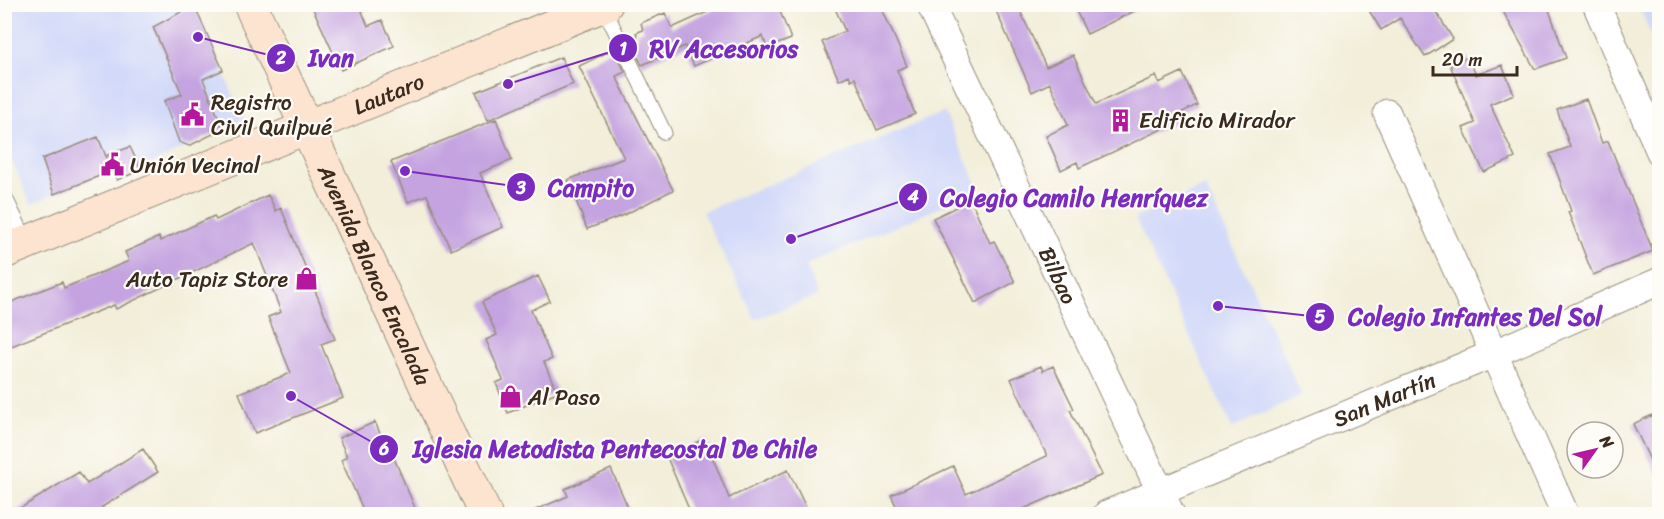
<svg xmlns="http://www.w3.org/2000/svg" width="1664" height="519" viewBox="0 0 1664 519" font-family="Sriracha,sans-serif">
  <rect width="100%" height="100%" fill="#fdfcf7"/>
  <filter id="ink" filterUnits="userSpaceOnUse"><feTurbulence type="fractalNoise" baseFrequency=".0167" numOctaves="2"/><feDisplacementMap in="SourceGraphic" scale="12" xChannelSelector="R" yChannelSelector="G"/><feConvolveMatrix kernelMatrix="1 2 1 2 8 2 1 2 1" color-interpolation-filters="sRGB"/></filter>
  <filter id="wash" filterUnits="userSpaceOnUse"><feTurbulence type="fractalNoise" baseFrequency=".008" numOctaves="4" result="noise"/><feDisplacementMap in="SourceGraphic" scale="24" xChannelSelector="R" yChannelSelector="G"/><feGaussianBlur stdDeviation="1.35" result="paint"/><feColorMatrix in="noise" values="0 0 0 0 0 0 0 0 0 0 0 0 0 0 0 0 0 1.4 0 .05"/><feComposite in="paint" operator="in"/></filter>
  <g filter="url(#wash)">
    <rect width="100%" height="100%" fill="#f2eed9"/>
    <!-- built -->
    <path fill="#d2d9f9" d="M4,5H194L244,119L117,180L112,170L31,204L5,145Z
      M1638,5H1659V52Z
      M944,112L980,190L806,265L817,296L755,319L702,212Z
      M1205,186L1302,395L1232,428L1135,218Z"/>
    <g id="blocks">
      <!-- building -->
      <path fill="#c4a3e0" d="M311,4H359L368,26L382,20L394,46L341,70Z
        M725,4H777L791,39L767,48L763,36L694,66L685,46L642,65L630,41L638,37L636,33L643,30L641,23L665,13L672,28Z
        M833,4H880L907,66L897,70L915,114L877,130L855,78L851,80L849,75L839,80L822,42L845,31Z
        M993,4H1017L1046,67L1073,55L1096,104L1156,76L1159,83L1182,72L1197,105L1174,116L1177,122L1079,168L1077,162L1061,170L1046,136L1068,125L1050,83L1032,92Z
        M1073,4H1149L1087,34Z
        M1365,4H1431L1453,39L1425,57L1400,18L1381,30Z
        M1499,4H1547L1566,58L1535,69Z
        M194,5L223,70L203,79L223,129L189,146L179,142L164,101L182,94L153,27Z
        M614,49L625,72L616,76L673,190L624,215L587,229L568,180L624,158L579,66Z
        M561,57L573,84L488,120L476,92Z
        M1468,57L1476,75L1502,65L1514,94L1490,104L1515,158L1484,172L1463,128L1475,123L1450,65Z
        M1586,99L1602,143L1608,141L1653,251L1593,275L1568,212L1571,211L1550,154L1570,147L1557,110Z
        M496,119L512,160L480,173L503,227L451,250L427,195L408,202L391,162Z
        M98,137L112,171L54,194L42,159Z
        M130,147L141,170L117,180L106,156Z
        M268,195L276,211L281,208L335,339L321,344L343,398L255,433L239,393L291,373L268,317L281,312L254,243L116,309L114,305L4,349V305L62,282L64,288L129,261L125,252L159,237L160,241L214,216L216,220Z
        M971,200L990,243L994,241L1015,282L975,303L933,218Z
        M538,276L550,301L531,310L552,359L544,362L557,392L508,413L496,383L503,380L486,340L497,335L482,302Z
        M1041,366L1043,371L1053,366L1074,409L1070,410L1102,475L1012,514H900L891,495L953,466L966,494L1047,456L1011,379Z
        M1652,415L1659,430V479L1633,424Z
        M375,422L383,440L386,439L415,508L401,514H365L341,460L347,457L339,438Z
        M705,439L729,498L788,470L809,514H691L666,455Z
        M143,449L158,472L102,507L107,514H11L79,472L87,484Z
        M611,469L631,514H526L568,496L565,489Z"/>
    </g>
  </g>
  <g filter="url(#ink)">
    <use href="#blocks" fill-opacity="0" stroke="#968c7c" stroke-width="1.5"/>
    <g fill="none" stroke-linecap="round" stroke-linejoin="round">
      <defs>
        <path id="lane" d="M603,6L664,132
          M4,195L27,243"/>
        <g id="street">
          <path id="s1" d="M930,4L1171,514"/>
          <path d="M1596,4L1660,152"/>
          <path d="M1387,113L1565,514"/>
          <path id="s2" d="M1107,514L1493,354L1660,281"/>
        </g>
        <g id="secondary">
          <path id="s3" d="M250,4L485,514"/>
          <path id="s4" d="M4,252L606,4"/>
        </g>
      </defs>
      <!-- lane casing -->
      <use href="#lane" stroke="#968c7c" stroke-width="16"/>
      <!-- street casing -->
      <use href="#street" stroke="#968c7c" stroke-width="29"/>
      <!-- secondary casing -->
      <use href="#secondary" stroke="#968c7c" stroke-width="35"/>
      <!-- lane -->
      <use href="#lane" stroke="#fff" stroke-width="14"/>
      <!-- street -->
      <use href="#street" stroke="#fff" stroke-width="27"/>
      <!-- secondary -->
      <use href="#secondary" stroke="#fde4d1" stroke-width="33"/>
    </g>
  </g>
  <!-- icons -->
  <defs>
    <symbol id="civic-bare" viewBox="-9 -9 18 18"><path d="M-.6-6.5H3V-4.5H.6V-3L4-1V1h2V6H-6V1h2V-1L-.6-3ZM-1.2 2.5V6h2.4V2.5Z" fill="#b5179e" stroke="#fdfcf7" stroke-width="2.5" paint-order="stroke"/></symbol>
    <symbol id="building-bare" viewBox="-9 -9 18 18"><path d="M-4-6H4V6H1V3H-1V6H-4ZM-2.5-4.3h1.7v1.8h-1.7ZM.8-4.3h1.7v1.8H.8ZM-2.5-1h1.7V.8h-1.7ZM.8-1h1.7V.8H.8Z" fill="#b5179e" stroke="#fdfcf7" stroke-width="2.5" paint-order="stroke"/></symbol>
    <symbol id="shop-bare" viewBox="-9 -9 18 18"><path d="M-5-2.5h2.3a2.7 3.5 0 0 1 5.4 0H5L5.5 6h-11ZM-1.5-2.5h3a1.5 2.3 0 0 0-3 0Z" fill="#b5179e" stroke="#fdfcf7" stroke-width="2.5" paint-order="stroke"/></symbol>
  </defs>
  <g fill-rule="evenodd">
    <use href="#civic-bare" x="176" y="98" width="33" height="33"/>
    <use href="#building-bare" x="1104" y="104" width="33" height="33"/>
    <use href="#civic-bare" x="96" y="148" width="33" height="33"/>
    <use href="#shop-bare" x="290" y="262" width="33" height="33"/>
    <use href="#shop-bare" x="494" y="380" width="33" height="33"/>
  </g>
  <g text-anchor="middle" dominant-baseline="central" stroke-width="4.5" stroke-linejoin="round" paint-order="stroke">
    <!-- street labels -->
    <g font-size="22" fill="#3b2a1e" stroke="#fdfcf7">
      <text stroke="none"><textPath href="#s4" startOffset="416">Lautaro</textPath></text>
      <text stroke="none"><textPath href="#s3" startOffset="298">Avenida Blanco Encalada</textPath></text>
      <text stroke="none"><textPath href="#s1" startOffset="300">Bilbao</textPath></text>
      <text stroke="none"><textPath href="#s2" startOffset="300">San Martín</textPath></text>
    </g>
    <!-- poi labels -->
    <g font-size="22" fill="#3b2a1e" stroke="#fdfcf7" text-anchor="start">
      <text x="211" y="102">Registro<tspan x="211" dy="25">Civil Quilpué</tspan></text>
      <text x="1139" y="120">Edificio Mirador</text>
      <text x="130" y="165">Unión Vecinal</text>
      <text x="288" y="279" text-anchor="end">Auto Tapiz Store</text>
      <text x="528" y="397">Al Paso</text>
    </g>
  </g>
  <!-- callouts -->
  <path fill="none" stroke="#7b2cbf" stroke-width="2" d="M508 84L623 48M198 37L281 58M405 171L521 187M791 239L913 197M1218 306L1320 317M291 396L384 449"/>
  <g fill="#7b2cbf" stroke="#fdfcf7" stroke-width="2">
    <circle cx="508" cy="84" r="6"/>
    <circle cx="198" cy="37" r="6"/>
    <circle cx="405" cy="171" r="6"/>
    <circle cx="791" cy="239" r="6"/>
    <circle cx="1218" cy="306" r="6"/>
    <circle cx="291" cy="396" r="6"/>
    <circle cx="623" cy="48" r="15"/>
    <circle cx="281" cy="58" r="15"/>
    <circle cx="521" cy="187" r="15"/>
    <circle cx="913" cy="197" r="15"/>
    <circle cx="1320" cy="317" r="15"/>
    <circle cx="384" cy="449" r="15"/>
  </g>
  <g font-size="18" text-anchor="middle" font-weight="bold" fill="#fff">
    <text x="623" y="55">1</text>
    <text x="281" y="64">2</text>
    <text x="521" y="194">3</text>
    <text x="913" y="203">4</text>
    <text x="1320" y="323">5</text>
    <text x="384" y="455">6</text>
  </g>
  <g font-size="24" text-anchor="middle" font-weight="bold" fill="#7b2cbf" stroke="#fdfcf7" stroke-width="4.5" stroke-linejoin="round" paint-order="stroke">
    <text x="724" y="57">RV Accesorios</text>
    <text x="331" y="66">Ivan</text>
    <text x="591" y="196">Campito</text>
    <text x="1074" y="206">Colegio Camilo Henríquez</text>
    <text x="1475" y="325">Colegio Infantes Del Sol</text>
    <text x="615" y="457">Iglesia Metodista Pentecostal De Chile</text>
  </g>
  <!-- margin -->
  <rect width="1664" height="519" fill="none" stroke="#fdfcf7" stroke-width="24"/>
  <!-- north arrow -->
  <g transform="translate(1595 450) rotate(56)"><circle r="28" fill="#fdfcf7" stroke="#afa8a0" stroke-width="1.5"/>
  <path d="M0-4.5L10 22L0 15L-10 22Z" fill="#b5179e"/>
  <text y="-9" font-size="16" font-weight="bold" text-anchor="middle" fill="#3b2a1e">N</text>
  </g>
  <!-- scale -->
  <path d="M1433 66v9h84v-9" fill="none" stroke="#3b2a1e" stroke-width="3"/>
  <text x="1442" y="66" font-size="18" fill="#3b2a1e" stroke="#fdfcf7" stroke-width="4.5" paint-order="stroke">20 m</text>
</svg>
